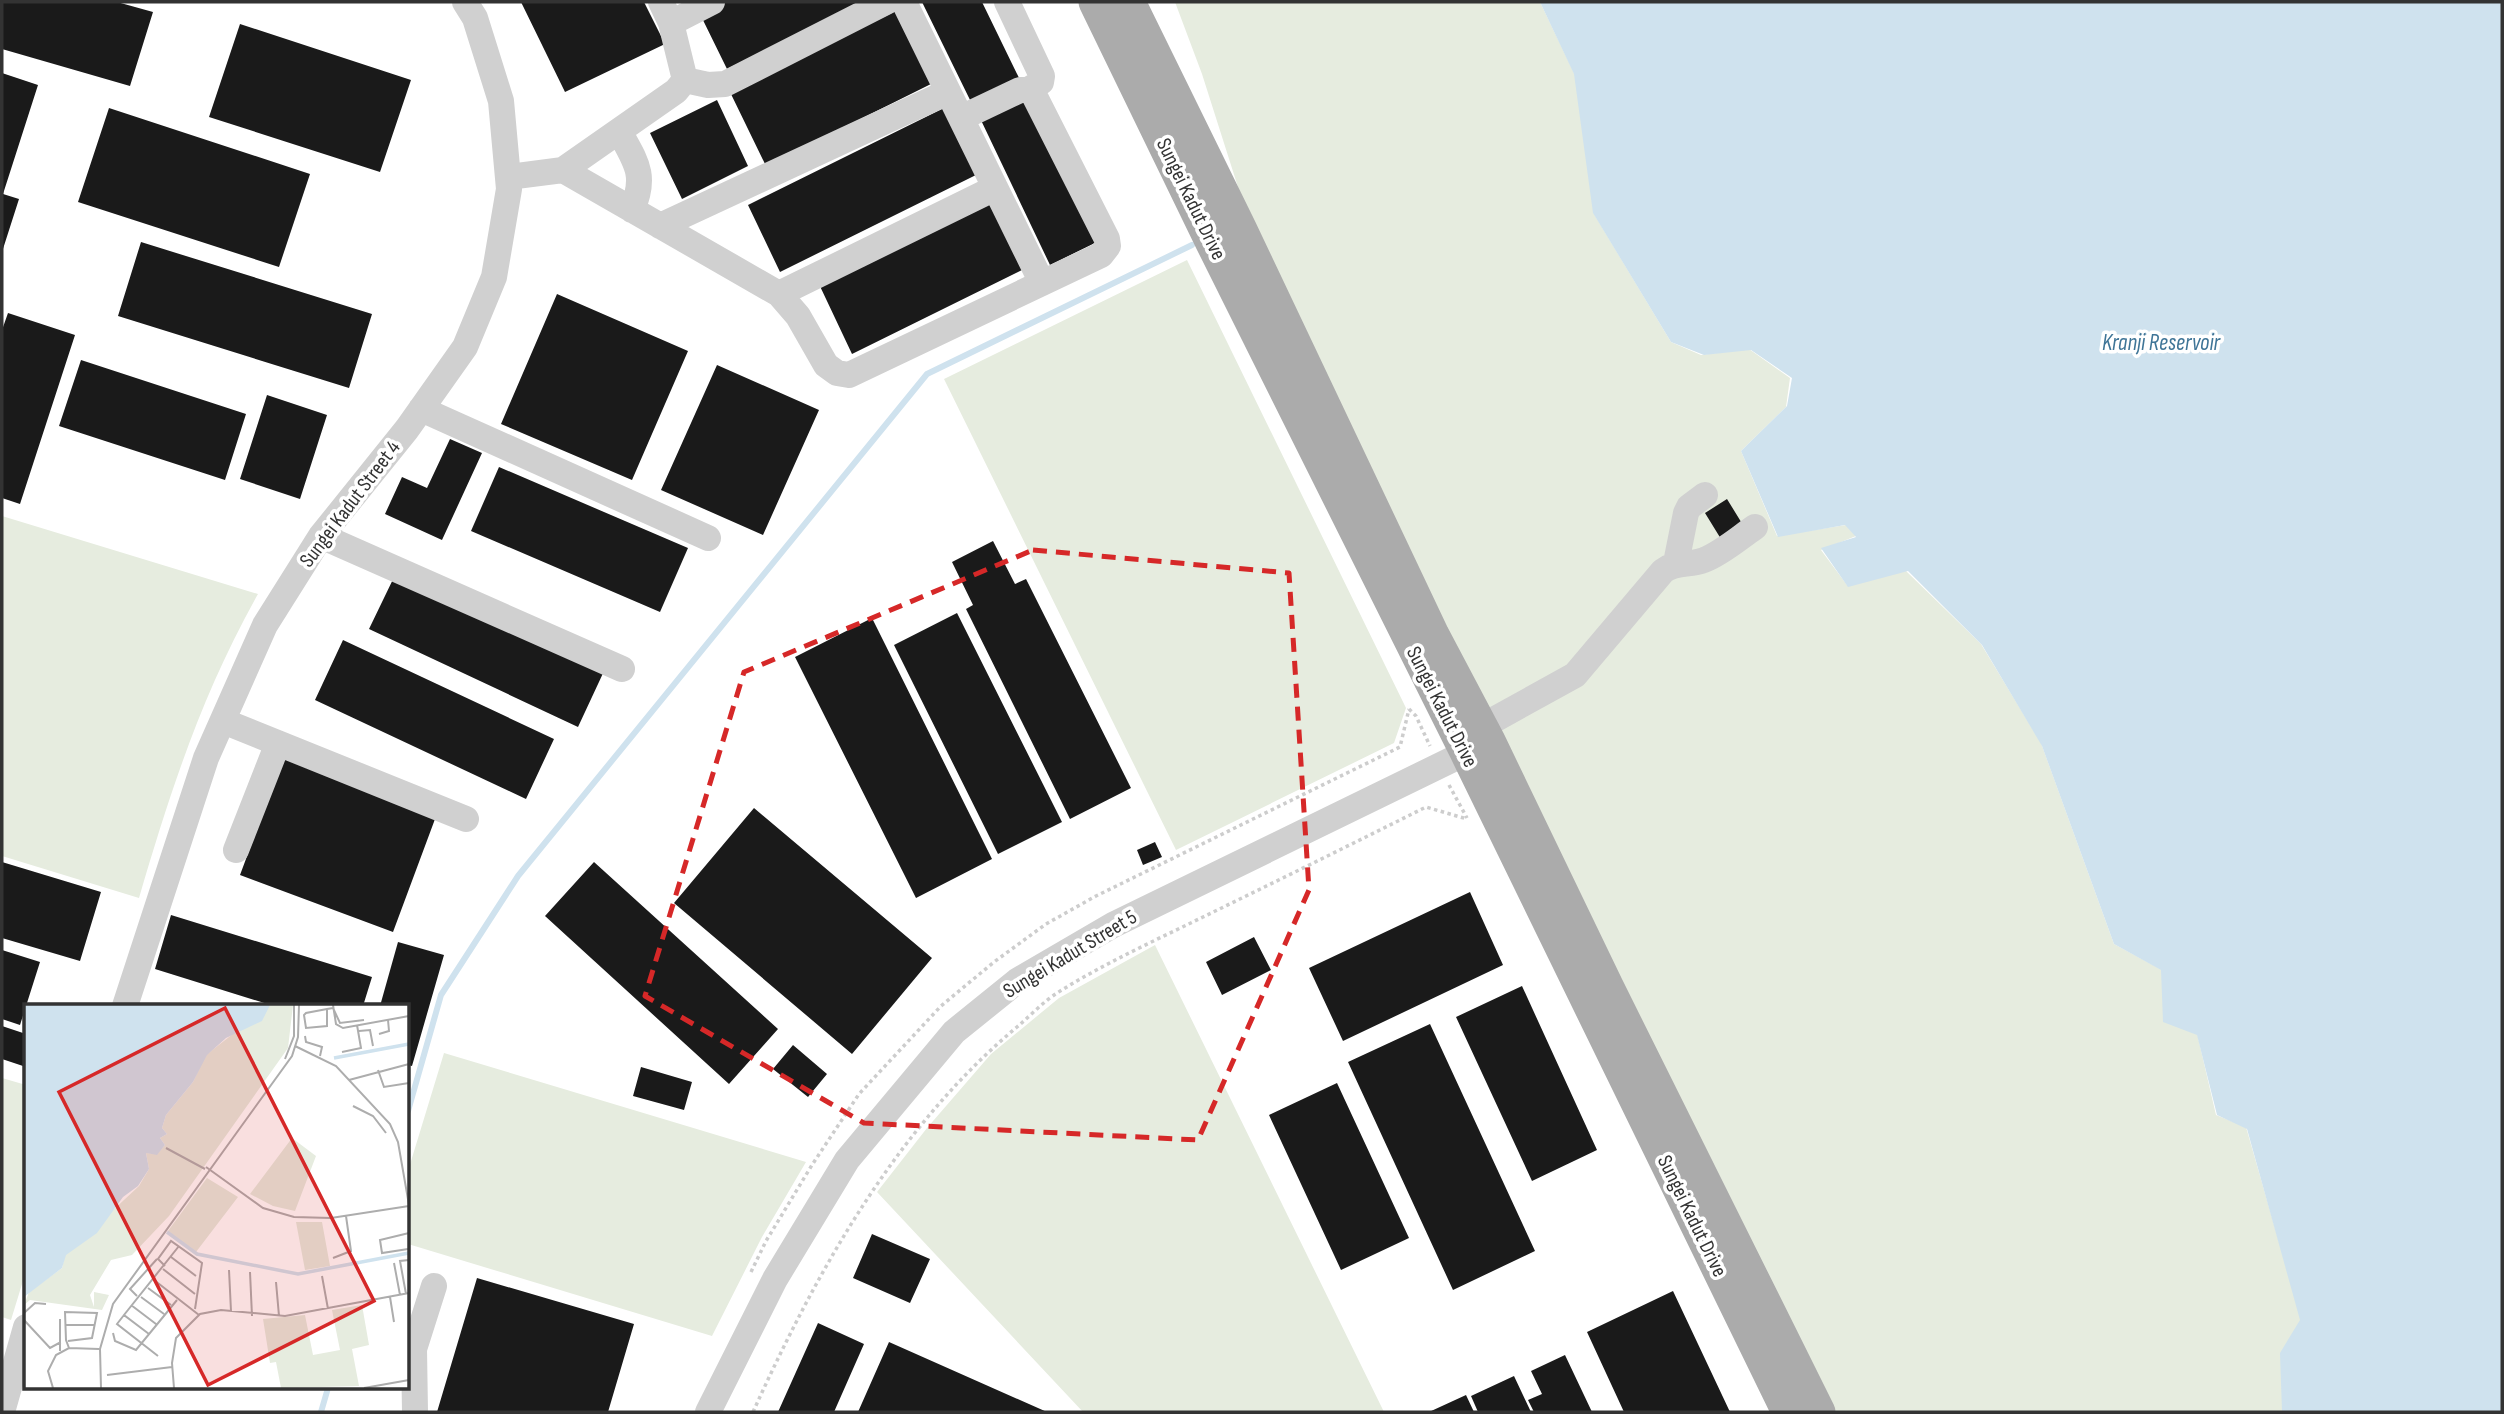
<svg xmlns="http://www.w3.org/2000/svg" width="2504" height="1414" viewBox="0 0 2504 1414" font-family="'Sofia Sans Condensed',sans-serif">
  <rect width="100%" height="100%" fill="#fff"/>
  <!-- green -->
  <path fill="#e6ecdf" d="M1175,2H1540L1575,75L1594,214L1671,342L1701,355L1749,349L1790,378L1786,407L1741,451L1777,536L1846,525L1856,536L1821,550L1847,585L1906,571L1981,644L2041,743L2114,944L2162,970L2197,1033L2216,1115L2246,1127L2301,1319L2283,1412H1836L1280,319L1202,74Z
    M1187,260L1406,708L1394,743L1176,850L944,379Z
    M2,516L258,594C202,694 171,789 139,898L2,856Z
    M1155,945L1384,1412H1083L877,1192L927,1128L991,1054L1059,998Z
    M444,1053L806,1162L762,1237L712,1336L408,1244V1171Z
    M2,1078L26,1085V1271L11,1320L2,1317Z"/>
  <!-- water -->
  <path fill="#cfe2ee" d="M1540,2H2502V1412H2282L2280,1353L2300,1320L2247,1129L2217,1115L2197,1035L2163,1022L2161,970L2114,944L2042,746L1982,645L1908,571L1848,587L1821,548L1856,537L1845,525L1778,537L1741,451L1787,406L1792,378L1751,350L1704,355L1671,342L1593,213L1574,74Z"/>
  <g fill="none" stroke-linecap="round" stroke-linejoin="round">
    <!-- stream -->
    <path stroke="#cfe2ee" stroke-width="6" d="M408,1111L441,995L518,876L927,374L1192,245
      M321,1412L328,1388"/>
  </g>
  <!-- building -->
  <path fill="#1a1a1a" d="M2,2H117L153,12L130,86L2,49Z
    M521,2H644L665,44L565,92Z
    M725,2H864L727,69L700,14Z
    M922,2H982L1020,80L972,104Z
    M900,9L935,82L766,166L730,92Z
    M240,24L411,80L380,172L209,117Z
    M2,73L38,85L3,194L19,199L2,252Z
    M1030,91L1101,240L1050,265L979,116Z
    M717,100L748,166L682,199L650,133Z
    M946,107L978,174L780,272L748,205Z
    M109,108L310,174L279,267L78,202Z
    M991,197L1026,268L852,354L818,282Z
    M141,242L372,314L349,388L118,316Z
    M557,294L688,351L632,480L501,424Z
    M8,313L75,335L20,504L2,498V330Z
    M81,360L246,414L225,480L59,426Z
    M717,365L819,410L763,535L661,490Z
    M267,395L327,415L300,499L240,479Z
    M450,439L482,453L442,540L385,514L402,477L427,488Z
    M499,467L688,548L660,612L471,531Z
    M1727,499L1743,525L1721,539L1705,513Z
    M993,541L1015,584L1026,579L1131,788L1070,819L966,609L973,605L952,562Z
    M397,571L605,669L578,727L369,629Z
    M957,613L1062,822L998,854L894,645Z
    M872,618L992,859L916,898L795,657Z
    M343,640L554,739L526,799L315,700Z
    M285,754L438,811L393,932L240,875Z
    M754,808L932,958L852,1054L674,903Z
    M1155,842L1162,857L1143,865L1137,850Z
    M2,862L101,892L80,961L2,938Z
    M594,862L778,1029L729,1084L545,916Z
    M1470,892L1503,965L1343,1041L1309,968Z
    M171,915L372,977L363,1006H274L155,969Z
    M1254,937L1271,970L1222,995L1206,962Z
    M398,942L444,955L412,1066L408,1065V1006H380Z
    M2,950L40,962L20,1025L2,1019Z
    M1522,986L1597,1150L1532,1181L1456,1017Z
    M1430,1024L1535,1251L1453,1290L1348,1062Z
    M2,1026L26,1034V1067L2,1059Z
    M793,1045L827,1074L808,1097L773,1069Z
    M641,1067L692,1082L684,1110L633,1096Z
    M1337,1083L1409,1238L1341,1270L1269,1115Z
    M872,1234L930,1259L910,1303L853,1278Z
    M477,1278L634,1324L608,1412H437Z
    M1673,1291L1730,1412H1624L1587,1332Z
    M818,1323L864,1344L834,1412H778Z
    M889,1342L1047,1412H858Z
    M1565,1355L1592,1412H1534L1528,1400L1542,1394L1531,1371Z
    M1514,1376L1531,1412H1478L1471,1396Z
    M1466,1395L1474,1412H1429Z"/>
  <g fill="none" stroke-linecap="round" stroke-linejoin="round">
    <!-- path -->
    <path stroke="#cdcdcd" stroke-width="3.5" stroke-dasharray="3.5 3.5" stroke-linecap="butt" d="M1409,709L1416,716L1430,746
      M1449,785L1467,818
      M751,1272L766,1241L812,1165L859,1094L941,1006L994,962L1046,924L1096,896L1400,747L1409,709
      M753,1412C817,1271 896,1128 1017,1027C1030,1016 1043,1002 1057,993C1103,964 1154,941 1203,917C1277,881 1352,844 1426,807L1467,819"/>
    <!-- minor -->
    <path stroke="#d0d0d0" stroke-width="26" d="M661,2L671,23L685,80
      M904,2L1042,283
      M1007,2L1042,76L1041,82L1028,90
      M671,23L712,2
      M685,80L708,85L725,84L886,2
      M619,131C636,162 647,175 632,210
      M563,170L779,294L798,316L826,365L837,373L849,375L1101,255L1108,246L1107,239L1033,93L1028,90H1020L961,118
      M508,177L563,170L676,91L685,80
      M660,226L948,92
      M779,294L995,188
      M421,409L708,538
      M321,536L622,669
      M1676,563L1686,513L1689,507L1705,495
      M223,721L466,819
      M1481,727L1575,675L1663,571C1677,561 1689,566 1704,560C1722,553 1739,538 1755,527
      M236,850L278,743
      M125,1006L206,758L265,625L321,536L407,429L465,347L494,277L509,189L501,101L475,18L465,2
      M2,1412L26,1327
      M415,1412L414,1349L434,1286
      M708,1412L775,1279L847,1160L954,1032L1017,981L1113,925L1484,744"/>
    <!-- major -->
    <path stroke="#ababab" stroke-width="33" d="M1095,2L1212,243L1466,752L1788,1412
      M1129,2L1240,228L1433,635L1489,741L1607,986L1819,1412"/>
  </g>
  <!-- marked area -->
  <path fill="none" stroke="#d62828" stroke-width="5" stroke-dasharray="14 9" stroke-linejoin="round" d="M1033,550L1289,573L1309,890L1198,1140L864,1123L645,996L744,672Z"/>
  <g text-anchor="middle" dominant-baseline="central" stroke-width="7" stroke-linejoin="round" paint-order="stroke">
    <!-- street labels -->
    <g font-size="21" fill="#333" stroke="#fff">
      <text transform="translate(1191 199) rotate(64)">Sungei Kadut Drive</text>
      <text transform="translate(350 504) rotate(-53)">Sungei Kadut Street 4</text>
      <text transform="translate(1442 707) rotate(63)">Sungei Kadut Drive</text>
      <text transform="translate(1070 954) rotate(-31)">Sungei Kadut Street 5</text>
      <text transform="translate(1692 1216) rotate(64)">Sungei Kadut Drive</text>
    </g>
    <!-- water labels -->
    <g font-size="23" font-style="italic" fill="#3f7597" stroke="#fff">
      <text x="2161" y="343">Kranji Reservoir</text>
    </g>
  </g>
  <!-- overview -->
  <g transform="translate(24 1004)">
    <rect width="385" height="385" fill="#fff"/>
    <path d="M246,1H269L264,44L145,212L108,251L87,256L66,291L70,303V288L85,291L78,306L6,296L0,301L5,288L38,264L41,251L115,182L125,165L122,149L133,150L141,141L136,134L143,130L138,124L142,111L169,78L182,51ZM268,134L292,152L271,207L249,202L226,190ZM183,174L214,193L172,248L144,227ZM272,218H298L306,262L281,266ZM338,301L345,341L328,345L335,382L257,384L252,358L246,359L239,315L281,311L289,351L316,346L308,306Z" fill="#e6ecdf"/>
    <path d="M0,1H246L238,17L202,34L183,51L169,78L142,111L138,124L143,130L136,134L141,141L133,151L122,149L125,165L114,182L99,193L73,229L42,251L38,264L0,293Z" fill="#cfe2ee"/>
    <path fill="none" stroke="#cfe2ee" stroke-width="3.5" d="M310,54L385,40M143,228L173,250L274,270L385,249"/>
    <path fill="none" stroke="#adadad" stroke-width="2" d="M309,1L312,20L319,24L385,12M309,4L316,19L340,16M303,5V22L282,24L280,11L282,9L303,5L309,4M335,27L346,26L349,42M355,30L365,27L364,16M281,32L282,38L298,43L296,52M271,42L312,62L366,120L374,138L385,201M318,48L337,44L333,21M261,55L270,32V1M354,66L360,83L385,79M325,76L385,60M329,102L349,112L362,129M142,144L181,165M182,163L239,204L270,213L307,214L385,202M384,245L358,249L356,236L385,229M147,253L172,272M309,254L327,247L322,212M370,259L376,291M141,262L134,255L147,237L178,259L171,305M139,265L171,290M205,266L207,307M226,268L228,312M298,272L304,305M130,276L175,311M252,278L255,312M124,284L147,301M382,290L376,257L385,256M113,292L106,285L133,255M117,293L140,310M366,293L370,318M107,301L132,320M0,309L11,299L22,300M100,311L93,320L134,352M36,315V347M0,316L26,344L37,338M41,321H71M89,329L91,337L112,346L153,296M125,330L100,311L155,242M44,337L68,334L73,309L41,308L42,336L45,344M83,371L148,363M29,384L24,367L32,351L45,344L75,345M77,384L76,345L89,300L268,52L274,33L275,1M150,384L148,359L152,334L176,310L197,306L261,312L385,289M340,384L385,376"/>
    <path fill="#d62828" fill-opacity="0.15" stroke="#d62828" stroke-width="3.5" d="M201,4L350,297L184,381L35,88Z"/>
    <rect width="385" height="385" fill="none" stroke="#333" stroke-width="3.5"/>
  </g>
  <!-- border -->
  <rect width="2504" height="1414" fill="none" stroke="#333333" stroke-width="7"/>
</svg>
